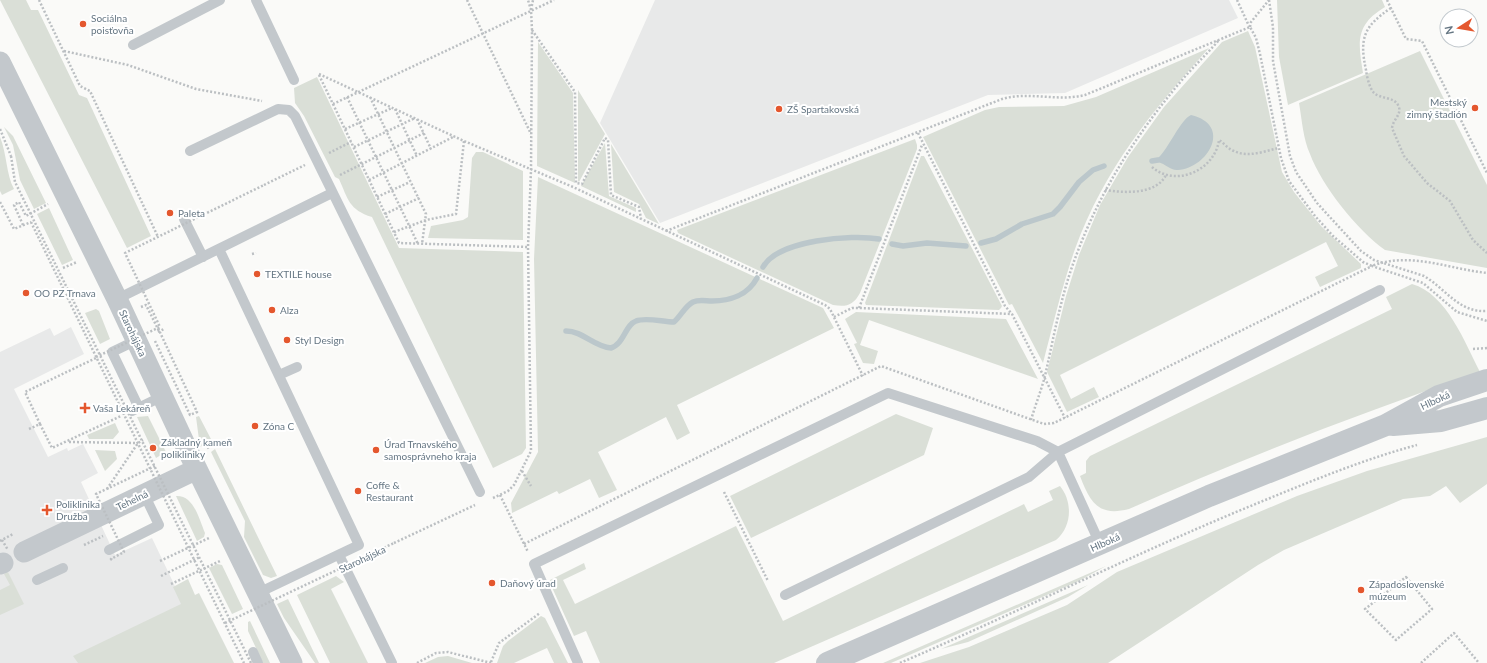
<svg xmlns="http://www.w3.org/2000/svg" width="1487" height="663" viewBox="0 0 1487 663" font-family="Lato,sans-serif">
  <rect width="100%" height="100%" fill="#fafaf8"/>
  <!-- built -->
  <path fill="#e8e9e9" d="M655,0H1229L1238,18L1065,93L988,95L660,223L600,123Z
    M71,327L84,354L14,389L48,457L67,448L68,451L83,444L98,473L81,482L115,555L152,538L184,605L81,663H0V352L50,328L54,336Z"/>
  <!-- green -->
  <path fill="#dadfd7" d="M0,0H26L31,10H38L79,95L87,98L151,236L127,248Z
    M1382,0L1385,7C1355,25 1358,42 1363,73L1288,105L1279,57L1277,0Z
    M1248,31L1255,47L1282,172L1294,192L1321,226L1361,264V268L1320,287L1315,277L1338,266L1326,242L1060,375L1071,399L1094,387L1099,397L1067,412L1047,372L1066,296L1079,255L1100,205L1128,157L1164,107L1222,42Z
    M538,42L573,93L575,183L537,166Z
    M1209,48C1151,112 1105,168 1075,249C1062,286 1053,325 1043,363L1012,304L1009,305L923,137L985,110L999,107L1064,106L1096,97Z
    M1420,51L1487,185V268L1385,250C1357,230 1322,186 1310,154C1303,139 1302,120 1299,103Z
    M317,77L399,248L523,252L526,448L522,454L493,468L372,217C349,210 348,199 339,179L335,177L304,116L295,103L294,88Z
    M578,90L605,134L579,182L578,181Z
    M4,127L13,136L46,203L34,209L20,180L13,145Z
    M0,137C7,154 6,174 14,189L2,195L0,191Z
    M915,139L917,145V149L860,293C853,306 846,307 833,305L678,233L677,230Z
    M605,143L609,196L636,208V212L581,186Z
    M611,144L659,224L646,218L639,204L614,192Z
    M476,152H483L523,171V240L428,238L431,226L463,220L468,217L472,158Z
    M921,156H924L1002,306L1001,308L999,310L866,305L865,303Z
    M538,177L823,308L834,328L677,405L690,433L677,440L666,417L598,452L617,490L599,498L590,479L559,494L557,491L512,513L511,503L538,452L534,259Z
    M49,208L73,260L62,265L37,214Z
    M1412,284C1447,294 1465,343 1480,372C1361,413 1244,458 1129,509C1098,517 1090,502 1080,476L1086,473V461L1090,456L1392,309L1386,297Z
    M96,309L99,311L110,339L100,344L85,313Z
    M856,312L1006,319L1038,379L869,320L860,345L878,351L874,364L863,363L854,344L857,343L845,319Z
    M896,414L933,428L924,455L751,538L730,496Z
    M148,416L166,452L156,458L137,417Z
    M199,416L212,441L200,447L196,417Z
    M115,423L119,432L113,439H89L87,435Z
    M1487,437V484L1460,503L1446,486L1430,496L1403,499L1284,550L1258,565L1108,663H920L969,647L1067,605L1117,572L1297,496L1367,471Z
    M215,449L277,576L271,578L263,575L244,537L245,521L211,452Z
    M95,450L115,451L117,459L105,471Z
    M1060,486C1073,502 1072,527 1056,540L774,663H600L586,631L574,636L550,583V580L584,563L586,569L563,580L575,604L736,526L783,621L1024,504L1028,512L1053,500L1049,491Z
    M176,496C194,495 199,519 205,533L204,537L197,541Z
    M217,564L222,565L243,609L232,614L209,568Z
    M1106,566L1079,581L914,653L891,663H883Z
    M8,572L24,604L0,615V590L10,585L4,574Z
    M336,576L344,582L331,589L368,663H330L297,595Z
    M188,579L195,595L199,593L234,663H78L73,656L181,604L173,587Z
    M1088,585L1068,597L968,642L941,649Z
    M288,599L319,663H315L284,618L277,604Z
    M541,616L545,618L568,663H554L547,648L514,663H497L503,646L508,641Z
    M250,621L270,663H263L248,631V622Z
    M448,656L472,663H425L438,657Z"/>
  <!-- water -->
  <path fill="#bbc7cb" d="M1191,115C1233,125 1208,168 1178,170C1171,171 1166,164 1158,162V158C1169,148 1180,120 1191,115Z"/>
  <g fill="none" stroke-linecap="round" stroke-linejoin="round">
    <!-- stream -->
    <path stroke="#bbc7cb" stroke-width="5.5" d="M1152,161L1158,160
      M981,243L996,239L1022,224L1053,214L1060,207L1079,182L1093,170L1104,166
      M892,244L903,246L927,243L966,246
      M763,267C778,240 852,234 879,239
      M566,331C583,331 594,347 611,348C624,344 625,325 636,321C646,317 663,322 674,322C681,316 685,306 693,302C699,299 706,301 712,301C730,301 748,295 757,278"/>
    <!-- path -->
    <path stroke="#bbbfc2" stroke-width="2.5" stroke-dasharray="2 2" stroke-linecap="butt" d="M39,0L80,86L90,91L158,237
      M467,0L531,134
      M1237,0L1249,26
      M1269,0L1273,27V61L1290,156L1296,172L1317,203L1361,251L1374,260L1424,276C1446,289 1459,313 1487,311
      M1387,0L1406,39L1422,41L1487,173
      M1391,8C1364,26 1359,38 1366,70C1367,77 1369,87 1374,93C1381,99 1394,97 1398,105C1403,114 1393,119 1392,128L1404,156L1427,183L1450,201L1473,240L1487,253
      M531,10L533,0
      M1250,27L1251,22L1269,0
      M532,30L575,92L576,183L582,184L605,138L608,140L611,195L639,207L641,219
      M64,51L128,65L196,89L262,101
      M319,74L464,141L573,187L825,305L830,309L863,376
      M319,75L333,104L554,0
      M347,97L418,244
      M370,97L426,214L422,244
      M333,104L399,243L528,247
      M395,109L417,156
      M417,119L431,149
      M0,129L11,156
      M345,129L392,108
      M918,133L1005,306L1012,314L1065,418
      M354,147L415,118
      M329,153L351,142
      M1152,167C1176,188 1215,170 1219,140C1224,143 1228,149 1234,151C1248,158 1265,151 1279,148
      M340,175L424,133
      M369,180L455,136
      M264,185L305,165
      M1105,190C1124,193 1156,195 1166,175
      M377,197L410,182
      M0,202L14,229L31,222
      M385,214L419,198
      M23,225L14,205L19,202L26,216L48,204
      M666,231L1002,99C1029,91 1058,102 1085,95L1250,27L1256,38L1260,54L1281,158L1289,181L1315,216L1333,236L1363,262L1372,266C1409,251 1449,269 1487,273
      M394,232L426,220L456,214L464,141
      M252,254L256,253
      M63,268L77,262
      M141,307L146,305L159,331
      M859,308L922,145
      M834,317L852,308H859L1012,314
      M158,332L164,329
      M1473,349L1487,348
      M1031,420C1035,406 1041,391 1045,376C1054,336 1061,295 1076,256C1100,191 1137,133 1182,80C1194,66 1207,54 1219,40
      M40,424L52,448L121,416
      M29,429L40,424L25,392L96,358
      M69,442L138,443
      M207,448L218,443
      M522,471L531,486
      M107,489L138,443L143,440
      M724,492L768,581
      M500,495L528,552
      M493,498L508,491L514,485L531,451L528,247L531,170L532,30L531,10L528,0
      M0,541L13,534
      M394,543L475,505
      M524,544L881,366L1044,424L1054,423L1372,266L1423,283L1457,312L1487,321
      M160,561L209,538
      M161,576L200,557
      M1406,577L1432,609L1396,640L1365,609Z
      M171,584L220,561
      M491,662L499,643L540,613
      M417,663L436,653L448,652L491,663
      M900,663C1018,612 1134,554 1253,505C1307,483 1361,460 1417,445
      M1421,663L1454,633L1479,663"/>
    <!-- service -->
    <path stroke="#c3c8cc" stroke-width="10" d="M256,0L294,80
      M133,45L220,0
      M190,151L278,109L289,110L295,116L480,492
      M184,219L203,257
      M219,249L359,545L258,593
      M117,299L332,193
      M137,340L112,352L139,408
      M279,375L297,367
      M132,411L163,396
      M109,550L159,525L144,494
      M339,555L392,663
      M37,580L63,568
      M785,595L1029,477L1058,452L1380,290
      M253,652L258,663
      M578,663L534,564L888,393L1037,441L1058,452L1100,544"/>
    <!-- minor -->
    <path stroke="#c3c8cc" stroke-width="21" d="M0,62L117,299L189,453L292,663
      M24,552L197,469
      M0,564L3,563"/>
    <!-- tertiary -->
    <path stroke="#c3c8cc" stroke-width="22" d="M1393,425L1441,421L1487,408
      M827,663L1209,496L1386,425L1439,396L1487,380"/>
    <!-- path-bridge -->
    <path stroke="#bbbfc2" stroke-width="2.5" stroke-dasharray="2 2" stroke-linecap="butt" d="M11,156L15,182L251,663
      M31,222L244,663
      M155,341L190,415L197,412L158,328
      M96,357L160,327L125,253L264,185
      M2,540L8,550
      M84,545L103,536
      M112,560L111,559L124,552L96,494L155,466
      M225,623L394,543"/>
  </g>
  <!-- markers -->
  <g fill="#e4572e" stroke="#fff" stroke-width="1.5">
    <circle cx="83" cy="24" r="4"/>
    <circle cx="1475" cy="108" r="4"/>
    <circle cx="779" cy="109" r="4"/>
    <circle cx="170" cy="213" r="4"/>
    <circle cx="257" cy="274" r="4"/>
    <circle cx="26" cy="293" r="4"/>
    <circle cx="272" cy="310" r="4"/>
    <circle cx="287" cy="340" r="4"/>
    <path d="M83 402h4v4h4v4h-4v4h-4v-4h-4v-4h4z"/>
    <circle cx="255" cy="426" r="4"/>
    <circle cx="153" cy="448" r="4"/>
    <circle cx="376" cy="450" r="4"/>
    <circle cx="358" cy="491" r="4"/>
    <path d="M45 504h4v4h4v4h-4v4h-4v-4h-4v-4h4z"/>
    <circle cx="492" cy="583" r="4"/>
    <circle cx="1361" cy="590" r="4"/>
  </g>
  <g text-anchor="middle" dominant-baseline="central" stroke-width="4" stroke-linejoin="round" paint-order="stroke">
    <!-- poi labels -->
    <g font-size="10" fill="#657683" stroke="#fff" text-anchor="start">
      <text x="91" y="18">Sociálna<tspan x="91" dy="12">poisťovňa</tspan></text>
      <text x="1467" y="102" text-anchor="end">Mestský<tspan x="1467" dy="12">zimný štadión</tspan></text>
      <text x="787" y="109">ZŠ Spartakovská</text>
      <text x="178" y="213">Paleta</text>
      <text x="265" y="274">TEXTILE house</text>
      <text x="34" y="293">OO PZ Trnava</text>
      <text x="280" y="310">Alza</text>
      <text x="295" y="340">Styl Design</text>
      <text x="93" y="408">Vaša Lekáreň</text>
      <text x="263" y="426">Zóna C</text>
      <text x="161" y="442">Základný kameň<tspan x="161" dy="12">polikliniky</tspan></text>
      <text x="384" y="444">Úrad Trnavského<tspan x="384" dy="12">samosprávneho kraja</tspan></text>
      <text x="366" y="485">Coffe &amp;<tspan x="366" dy="12">Restaurant</tspan></text>
      <text x="56" y="504">Poliklinika<tspan x="56" dy="12">Družba</tspan></text>
      <text x="500" y="583">Daňový úrad</text>
      <text x="1369" y="584">Západoslovenské<tspan x="1369" dy="12">múzeum</tspan></text>
    </g>
    <!-- street labels -->
    <g font-size="10" fill="#657683" stroke="#fff">
      <text transform="translate(133 333) rotate(65)">Starohájska</text>
      <text transform="translate(1435 400) rotate(-25)">Hlboká</text>
      <text transform="translate(132 500) rotate(-26)">Tehelná</text>
      <text transform="translate(1105 542) rotate(-24)">Hlboká</text>
      <text transform="translate(362 559) rotate(-25)">Starohájska</text>
    </g>
  </g>
  <!-- north arrow -->
  <g transform="translate(1459 28) rotate(258)"><circle r="19" fill="#ffffff" stroke="#c1c8cd"/>
  <path d="M0-3L7 15L0 10L-7 15Z" fill="#e4572e"/>
  <text y="-6" font-size="11" font-weight="bold" text-anchor="middle" fill="#657683">N</text>
  </g>
</svg>
